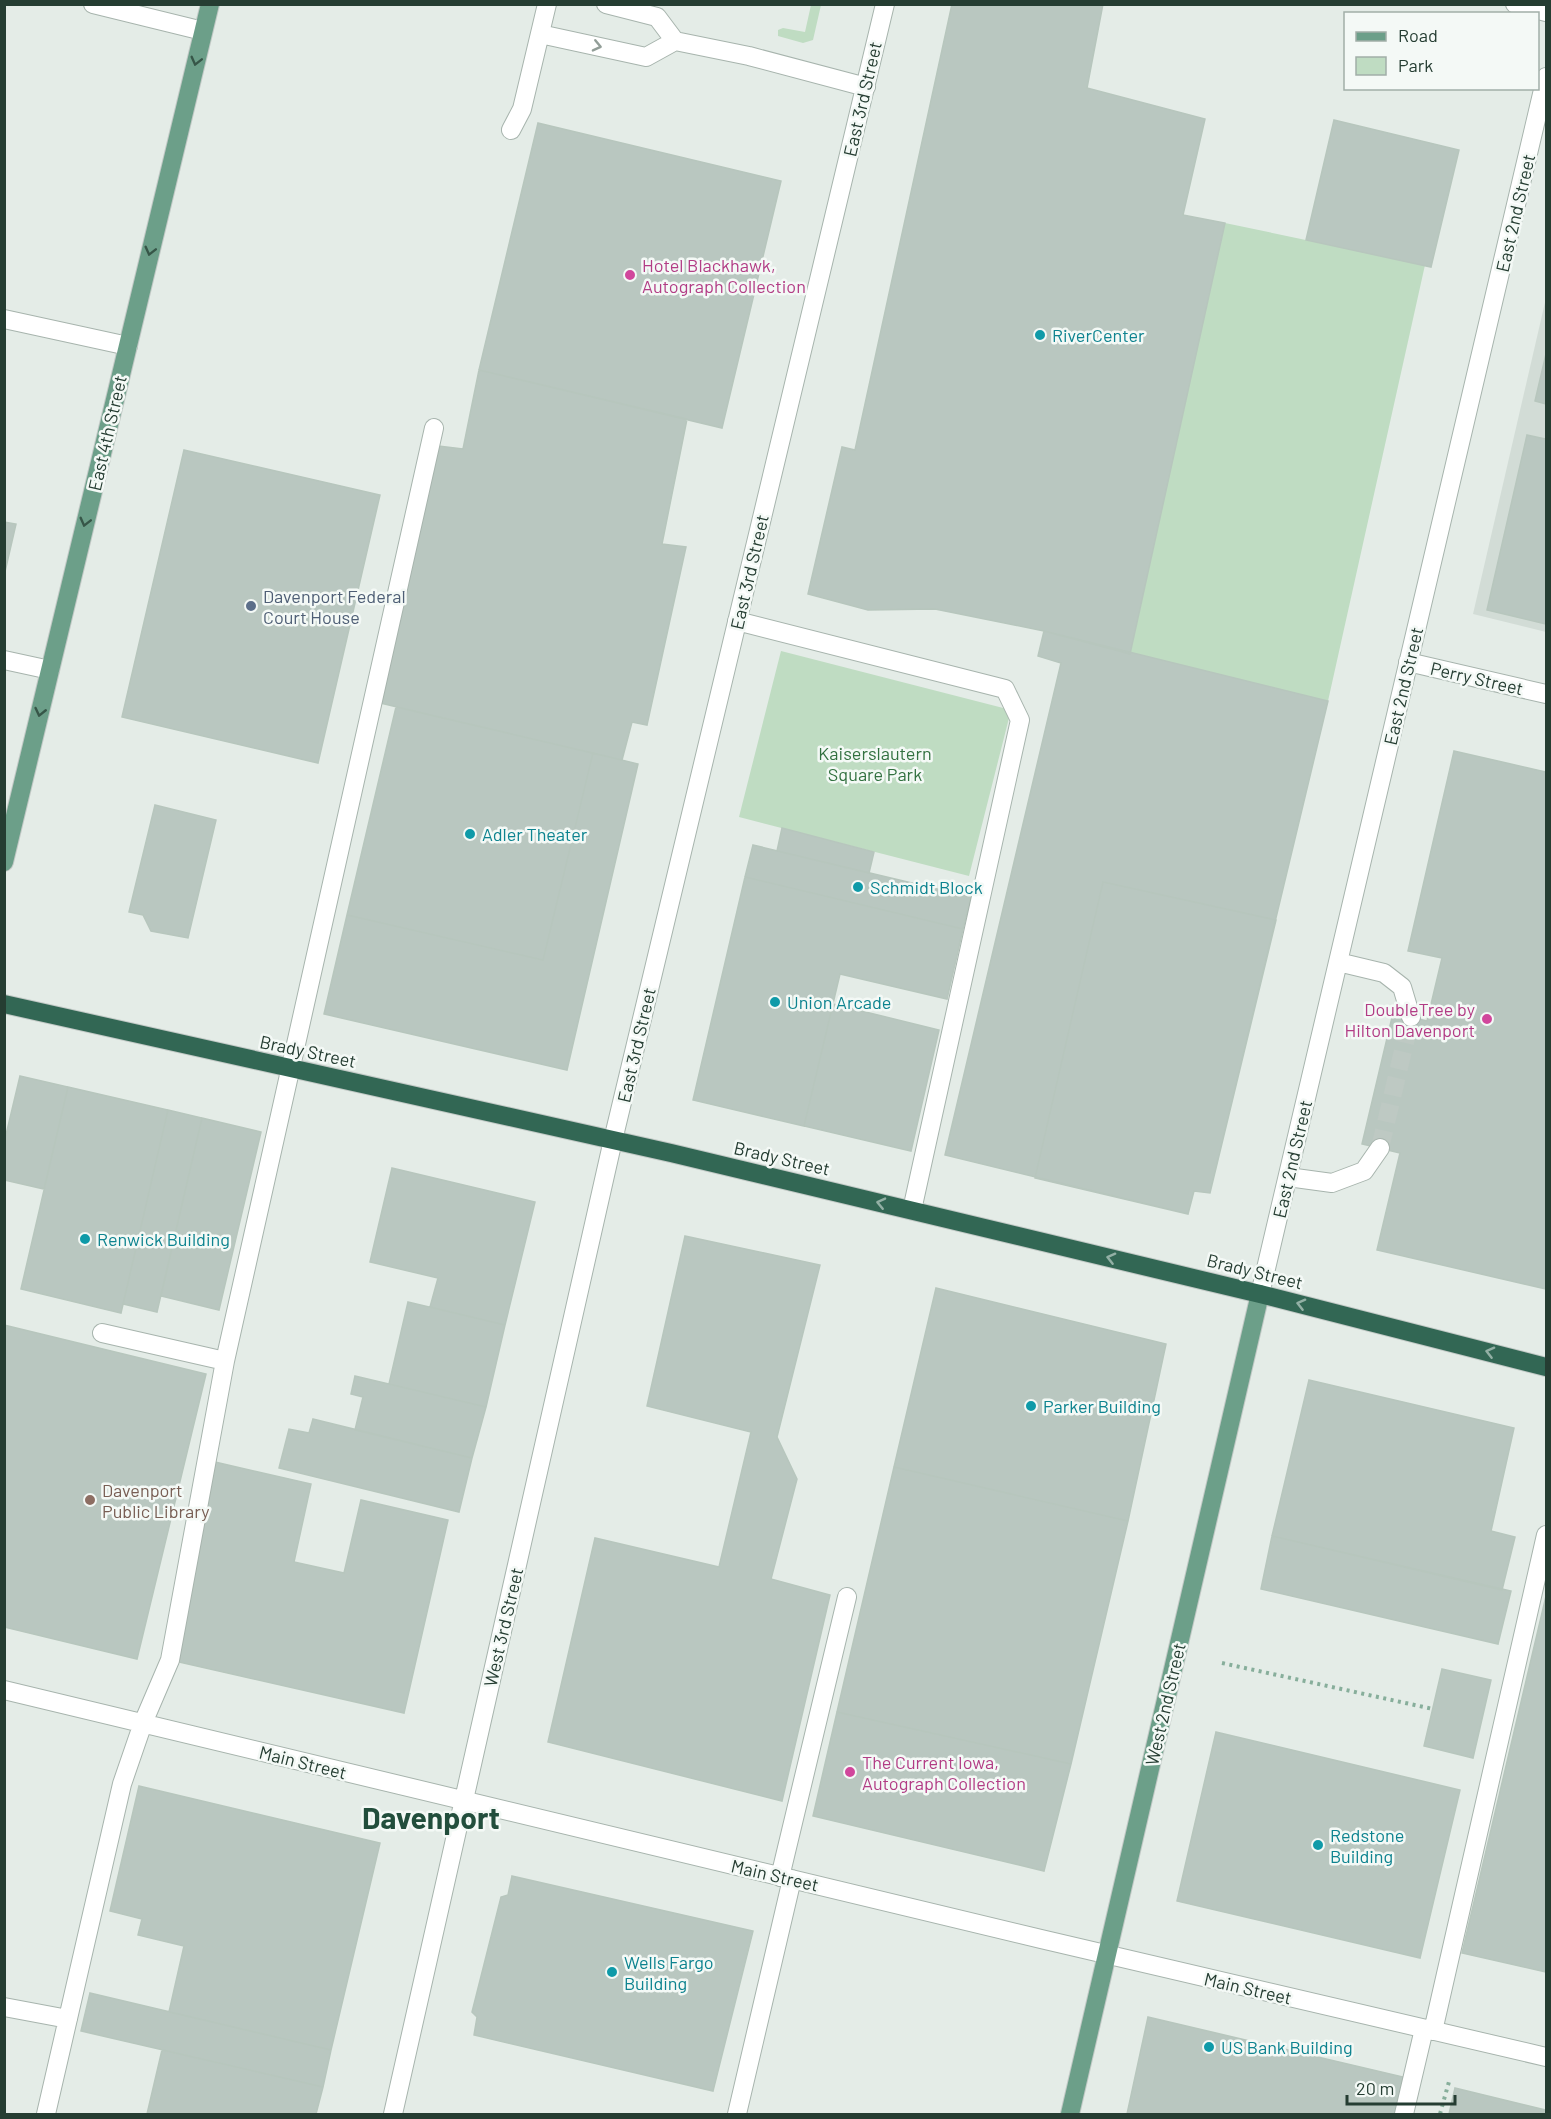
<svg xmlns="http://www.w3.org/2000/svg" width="1551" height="2119" viewBox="0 0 1551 2119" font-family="Barlow,sans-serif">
  <rect width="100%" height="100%" fill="#e4ece7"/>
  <!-- built -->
  <path fill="#d2dcd6" d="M1546,298V632L1473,614Z"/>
  <!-- green -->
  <path fill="#bfdcc2" d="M811,5H821L813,40L803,43L778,36V30L783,28L805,32Z
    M1225,223L1425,265L1328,701L1130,654Z
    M781,651L1011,710L969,876L739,817Z"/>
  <!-- building -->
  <path fill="#b9c7c0" stroke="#b7c6bd" stroke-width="1.5" d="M952,4H1103L1087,88L1205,119L1183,215L1225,223L1130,654L1044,631L935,609L868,610L808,594L842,447L855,450Z
    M1334,120L1459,150L1431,267L1306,240Z
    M538,123L781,181L722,428L479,370Z
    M1546,354V404L1535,401Z
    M479,370L687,419L662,544L686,547L647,725L632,722L622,760L380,703L439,446L463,449Z
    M1527,435L1546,439V624L1487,610Z
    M184,450L380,495L318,763L122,717Z
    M4,522L16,524L4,576Z
    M1044,631L1328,701L1210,1193L1194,1191L1188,1214L945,1155L1061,663L1038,656Z
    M396,707L593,753L543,960L347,915Z
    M1454,751L1546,772V1289L1377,1250L1400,1153L1362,1144L1393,1013L1427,1021L1442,958L1408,951Z
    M593,753L638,764L567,1070L324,1014L347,915L543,960Z
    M155,805L216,820L188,938L151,931L143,915L129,912Z
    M782,828L874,852L869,873L777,851Z
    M753,845L971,897L963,929L745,877Z
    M745,877L963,929L947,999L840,974L804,1126L693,1100Z
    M1103,882L1276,920L1210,1193L1194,1191L1188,1214L1035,1178Z
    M833,1004L939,1030L911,1151L804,1126Z
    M20,1076L68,1087L44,1189L4,1180V1143Z
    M68,1087L168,1110L121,1313L21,1289Z
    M168,1110L202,1118L157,1312L123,1304Z
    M202,1118L261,1132L219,1310L161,1296Z
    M392,1168L535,1202L505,1325L430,1307L438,1278L370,1262Z
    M685,1236L820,1265L777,1437L797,1479L771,1579L830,1595L782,1801L548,1742L595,1538L719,1567L751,1432L647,1406Z
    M936,1288L1166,1344L1128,1521L894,1467Z
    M408,1302L505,1325L486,1407L389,1384Z
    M4,1325L206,1374L137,1659L4,1627Z
    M355,1376L486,1407L472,1458L355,1430L363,1397L351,1394Z
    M1309,1380L1514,1428L1491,1531L1515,1537L1502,1590L1272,1536Z
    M313,1419L472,1458L459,1512L279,1468L289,1429L309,1433Z
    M215,1462L311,1484L294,1562L344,1573L361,1500L448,1520L404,1713L170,1660Z
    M894,1467L1128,1521L1071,1764L837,1712Z
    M1272,1536L1511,1591L1498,1644L1261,1589Z
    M1546,1596V1972L1462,1953Z
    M1442,1669L1491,1680L1473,1758L1424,1746Z
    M837,1712L1071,1764L1044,1871L813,1816Z
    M1216,1732L1460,1790L1420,1958L1177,1901Z
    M139,1786L380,1843L331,2050L169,2012L184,1946L138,1935L142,1919L110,1911Z
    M512,1876L753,1931L713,2091L474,2035L477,2017L472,2012L501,1897L508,1895Z
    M90,1993L331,2050L323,2087L81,2031Z
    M1148,2017L1403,2077L1395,2114H1127Z
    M162,2050L323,2087L316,2114H147Z
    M1455,2088L1546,2110V2114H1449Z"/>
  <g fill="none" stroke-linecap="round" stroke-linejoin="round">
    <!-- minor-tunnel -->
    <path stroke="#bec9c3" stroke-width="18" stroke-dasharray="18 9" stroke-linecap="butt" d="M1380,1148L1411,1017"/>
    <defs>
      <path id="minor" d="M93,4L203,31
        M606,4L657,17L675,41
        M1515,4L1546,12
        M540,34L646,57L675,41L749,56L866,87
        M511,130L522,109L547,4
        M4,319L128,346
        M737,621L1005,689L1020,720L912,1210
        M4,660L50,670
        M1408,662L1546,694
        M1338,962L1384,973L1402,987L1411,1017
        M1288,1177L1332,1183L1364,1171L1380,1148
        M1260,1294L1546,77
        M102,1333L225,1361
        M4,1690L1041,1939L1546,2057
        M780,1877L847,1597
        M4,2007L68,2019
        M1433,2031L1546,1535
        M46,2114L122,1784L143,1723L170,1660L225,1361L434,428
        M393,2114L613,1140L885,4
        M737,2114L792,1879
        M1404,2114L1424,2029"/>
      <path id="major" d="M4,862L210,4
        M1070,2114L1260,1294"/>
      <path id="highway" d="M4,1004L671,1153L1260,1294L1546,1367"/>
    </defs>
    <!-- minor casing -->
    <use href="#minor" stroke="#a7b4ad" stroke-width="20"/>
    <!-- major casing -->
    <use href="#major" stroke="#c2c9c6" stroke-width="20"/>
    <!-- highway casing -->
    <use href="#highway" stroke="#c2c9c6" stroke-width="20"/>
    <!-- path -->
    <path stroke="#87ae9b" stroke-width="4" stroke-dasharray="3 4.5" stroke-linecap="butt" d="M1222,1663L1433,1709
      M1440,2114L1450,2078"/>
    <!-- minor -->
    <use href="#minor" stroke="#fff" stroke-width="18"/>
    <!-- major -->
    <use href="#major" stroke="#6c9f89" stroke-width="18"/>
    <!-- highway -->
    <use href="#highway" stroke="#326754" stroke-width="18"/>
  </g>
  <!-- one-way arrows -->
  <defs><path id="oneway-chevron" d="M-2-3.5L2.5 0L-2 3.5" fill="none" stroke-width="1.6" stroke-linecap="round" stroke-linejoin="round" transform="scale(1.5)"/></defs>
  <use stroke="#929e98" href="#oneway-chevron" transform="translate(597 46) rotate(13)"/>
  <g stroke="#375648">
    <use href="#oneway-chevron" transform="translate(196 61) rotate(104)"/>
    <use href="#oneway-chevron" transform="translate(150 251) rotate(104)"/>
    <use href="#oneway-chevron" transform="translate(85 522) rotate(104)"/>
    <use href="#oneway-chevron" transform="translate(40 712) rotate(103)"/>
  </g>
  <g stroke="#93b0a5">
    <use href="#oneway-chevron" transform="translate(881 1203) rotate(-167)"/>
    <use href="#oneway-chevron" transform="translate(1111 1258) rotate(-166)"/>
    <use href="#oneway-chevron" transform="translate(1301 1304) rotate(-166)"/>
    <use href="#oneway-chevron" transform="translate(1490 1352) rotate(-166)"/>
  </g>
  <!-- markers -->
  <g fill="#d1479c" stroke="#f4f9f6" stroke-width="2">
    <circle cx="630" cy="275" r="6"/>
    <circle cx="1487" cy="1019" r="6"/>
    <circle cx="850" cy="1772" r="6"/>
  </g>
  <g fill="#0f9aa8" stroke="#f4f9f6" stroke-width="2">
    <circle cx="1040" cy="335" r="6"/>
    <circle cx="470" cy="834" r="6"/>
    <circle cx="858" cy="887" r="6"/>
    <circle cx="775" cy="1002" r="6"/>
    <circle cx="85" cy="1239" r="6"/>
    <circle cx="1031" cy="1406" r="6"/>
    <circle cx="1318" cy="1845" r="6"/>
    <circle cx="612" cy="1972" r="6"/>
    <circle cx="1209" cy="2047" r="6"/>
  </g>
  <circle fill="#5c6f8a" stroke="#f4f9f6" stroke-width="2" cx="251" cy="606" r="6"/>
  <circle fill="#8d6e63" stroke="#f4f9f6" stroke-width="2" cx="90" cy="1500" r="6"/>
  <g text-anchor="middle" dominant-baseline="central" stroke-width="5" stroke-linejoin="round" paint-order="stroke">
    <!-- street labels -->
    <g font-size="18" fill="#253d32" stroke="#f4f9f6">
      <text transform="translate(862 99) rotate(-77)">East 3rd Street</text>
      <text transform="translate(1515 213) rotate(-77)">East 2nd Street</text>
      <text transform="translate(107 433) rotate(-77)">East 4th Street</text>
      <text transform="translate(749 572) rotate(-77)">East 3rd Street</text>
      <text transform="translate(1477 678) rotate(13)">Perry Street</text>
      <text transform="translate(1403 686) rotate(-77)">East 2nd Street</text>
      <text transform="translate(636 1045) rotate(-77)">East 3rd Street</text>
      <text transform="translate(308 1051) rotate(12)">Brady Street</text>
      <text transform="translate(782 1158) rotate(13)">Brady Street</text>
      <text transform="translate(1292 1159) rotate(-77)">East 2nd Street</text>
      <text transform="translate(1255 1271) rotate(14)">Brady Street</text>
      <text transform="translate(503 1627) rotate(-77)">West 3rd Street</text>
      <text transform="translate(1165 1704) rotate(-77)">West 2nd Street</text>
      <text transform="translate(303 1762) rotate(14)">Main Street</text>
      <text transform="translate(775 1875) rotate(13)">Main Street</text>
      <text transform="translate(1248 1988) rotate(13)">Main Street</text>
    </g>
    <!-- hotel labels -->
    <g font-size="18" fill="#b23c85" stroke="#f4f9f6" text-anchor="start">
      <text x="642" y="265">Hotel Blackhawk,<tspan x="642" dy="21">Autograph Collection</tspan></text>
      <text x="1475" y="1009" text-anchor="end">DoubleTree by<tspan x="1475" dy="21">Hilton Davenport</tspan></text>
      <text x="862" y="1762">The Current Iowa,<tspan x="862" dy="21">Autograph Collection</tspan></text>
    </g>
    <!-- culture labels -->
    <g font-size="18" fill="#0d838f" stroke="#f4f9f6" text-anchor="start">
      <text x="1052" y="335">RiverCenter</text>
      <text x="482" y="834">Adler Theater</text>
      <text x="870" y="887">Schmidt Block</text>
      <text x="787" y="1002">Union Arcade</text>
      <text x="97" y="1239">Renwick Building</text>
      <text x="1043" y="1406">Parker Building</text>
      <text x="1330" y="1835">Redstone<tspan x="1330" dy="21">Building</tspan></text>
      <text x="624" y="1962">Wells Fargo<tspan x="624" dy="21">Building</tspan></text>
      <text x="1221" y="2047">US Bank Building</text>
    </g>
    <!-- service labels -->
    <g font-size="18" fill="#4e5e75" stroke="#f4f9f6" text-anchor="start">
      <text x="263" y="596">Davenport Federal<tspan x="263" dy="21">Court House</tspan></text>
    </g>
    <!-- park labels -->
    <g font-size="18" fill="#327140" stroke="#f4f9f6">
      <text x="875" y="753">Kaiserslautern<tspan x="875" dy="21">Square Park</tspan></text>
    </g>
    <!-- education labels -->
    <g font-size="18" fill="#785e54" stroke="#f4f9f6" text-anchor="start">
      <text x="102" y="1490">Davenport<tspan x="102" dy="21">Public Library</tspan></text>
    </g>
    <!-- town labels -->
    <g font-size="30" font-weight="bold" fill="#224e3c" stroke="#f4f9f6">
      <text x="431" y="1817">Davenport</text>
    </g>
  </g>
  <!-- border -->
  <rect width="1551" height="2119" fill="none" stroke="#253d32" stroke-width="12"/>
  <!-- legend -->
  <rect x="1344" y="12" width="195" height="78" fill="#f4f9f6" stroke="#a1aea8" stroke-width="1.5"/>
  <rect x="1356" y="32" width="30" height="9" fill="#6c9f89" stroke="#a1aea8" stroke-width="1.5"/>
  <text x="1398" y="42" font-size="18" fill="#253d32">Road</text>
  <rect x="1356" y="57" width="30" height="18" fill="#bfdcc2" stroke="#a1aea8" stroke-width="1.5"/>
  <text x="1398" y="72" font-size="18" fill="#253d32">Park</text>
  <!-- scale -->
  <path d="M1347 2095v9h108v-9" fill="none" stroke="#253d32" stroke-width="3"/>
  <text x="1356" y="2095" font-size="18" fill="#253d32" stroke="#f4f9f6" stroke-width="4.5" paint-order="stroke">20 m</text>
</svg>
